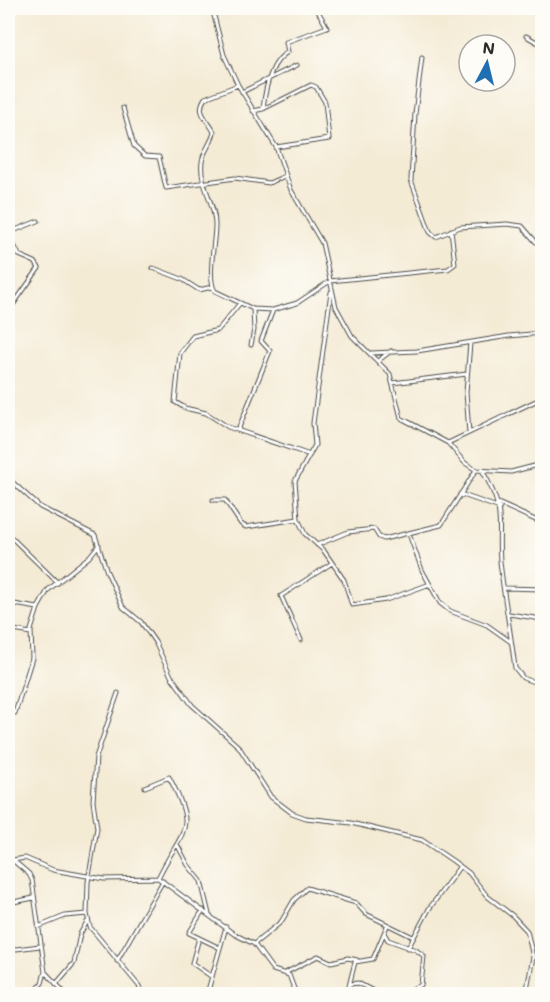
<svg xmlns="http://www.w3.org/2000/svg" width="550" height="1002" viewBox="0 0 550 1002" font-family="Mali,sans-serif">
  <rect width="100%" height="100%" fill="#fdfcf7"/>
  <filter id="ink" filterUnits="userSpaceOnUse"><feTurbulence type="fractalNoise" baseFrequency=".0167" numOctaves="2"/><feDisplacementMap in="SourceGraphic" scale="12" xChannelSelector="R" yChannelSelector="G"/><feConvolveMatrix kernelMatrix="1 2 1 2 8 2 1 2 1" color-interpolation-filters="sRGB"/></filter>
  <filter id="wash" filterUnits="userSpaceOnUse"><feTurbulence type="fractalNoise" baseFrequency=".008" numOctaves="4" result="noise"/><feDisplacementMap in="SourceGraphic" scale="24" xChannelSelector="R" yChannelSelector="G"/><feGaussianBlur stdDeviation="1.35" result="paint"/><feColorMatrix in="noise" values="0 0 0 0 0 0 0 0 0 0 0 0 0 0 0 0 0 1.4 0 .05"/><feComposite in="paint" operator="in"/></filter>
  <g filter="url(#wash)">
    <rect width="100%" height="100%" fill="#f4ebd5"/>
  </g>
  <g filter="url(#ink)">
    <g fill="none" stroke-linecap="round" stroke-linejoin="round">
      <defs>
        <path id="minor" d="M212,8L224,55L238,85L276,147L291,190L322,243L336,307L352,336L390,374L401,418L448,443L465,463L476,470L511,472L542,464
          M526,36L542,45
          M422,57L415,114L411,180L430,232L436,237L460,227L507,224L522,226L536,242L542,246
          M238,85L205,98C195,113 208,119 214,132C212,143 203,151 202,162C199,185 216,204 215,226C215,241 207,280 215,291L253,309L273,310L297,303L330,281L448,269L455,264L451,230
          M242,92L297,65
          M123,108L134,146L145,156L159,157L166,188L235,178L269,183L285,176
          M263,109L311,85L316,87L325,102L329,139L276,147
          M253,111L263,109C265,90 270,61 288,52L286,42L327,27L316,8
          M8,233L19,255L35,262L39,268L8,312
          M8,233L38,221
          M153,268L182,279L199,290L212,287
          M331,292L313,423L315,445L295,481L298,519L305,534L324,551L344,580L352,605L386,600L430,584
          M240,303L218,330L193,336L180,353L175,402L185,408L206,413L228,427L310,455
          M539,334L542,350
          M251,345L254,330L253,309
          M371,353L417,351L509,336L542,333
          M379,360L391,351
          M392,383L467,374
          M238,430L270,351L261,341L273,310
          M469,433L466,392L470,343
          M448,443L542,398
          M483,472C509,516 495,526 501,570C505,603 511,635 515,668L523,678L542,685
          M8,478L40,507L95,535L107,572L123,607L141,622L155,642L171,676L192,705L239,747L271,797L292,813L306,818L351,823L422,840L453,861L469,873L487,896L513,916L527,931L533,957L526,994
          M460,494L500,508
          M213,500H225L241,524L246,527L298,519
          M498,503L542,523
          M409,534L422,570L440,603L450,611L487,625L511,642
          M12,538L58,583
          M317,545L348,532L374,529L379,537L384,539L441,525L476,470
          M505,588L542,589
          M8,603L38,608
          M509,614L542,619
          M8,629L31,633
          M301,640L281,596L332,563
          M118,693L96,757L93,801L97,828L88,882L87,914L90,927L139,986L142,994
          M8,714L15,713L32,658L31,630L38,608L48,590L89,557L99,545
          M145,787L169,777C199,833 182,828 158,878
          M178,846L188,865L201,881L209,914
          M8,856L29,874L32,880L45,972L42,983L31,994
          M13,860L25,858L53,870L104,879L158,878L234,934L254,944L273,970L289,975L296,994
          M8,903L34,898
          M203,910L189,933L220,948
          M38,927L65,916L87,914
          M384,933L388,940L416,950L424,956L421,985L401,994
          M199,938L192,963L212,977
          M254,944L281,922L294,900L307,888L356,903L366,914L413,937
          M408,948L429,909L460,866
          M8,950L40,946
          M117,961L163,881
          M45,972L66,994
          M287,972L318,956L331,962L348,958L357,960
          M56,984L74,963L80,934L87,922
          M350,984L358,983L379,994
          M207,994L226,927
          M347,994L355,962L373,959L387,926"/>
      </defs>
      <!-- minor casing -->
      <use href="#minor" stroke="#494844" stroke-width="5"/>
      <!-- minor -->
      <use href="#minor" stroke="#fff" stroke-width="3"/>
    </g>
  </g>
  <!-- margin -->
  <rect width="550" height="1002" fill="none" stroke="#fdfcf7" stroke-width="30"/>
  <!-- north arrow -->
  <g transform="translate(487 63) rotate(7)"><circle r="28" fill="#fdfcf7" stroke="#a9a8a5" stroke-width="1.5"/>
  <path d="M0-4.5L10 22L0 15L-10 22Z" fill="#1f6fb2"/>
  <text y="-9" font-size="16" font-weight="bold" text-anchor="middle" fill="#2b2b2b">N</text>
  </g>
</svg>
